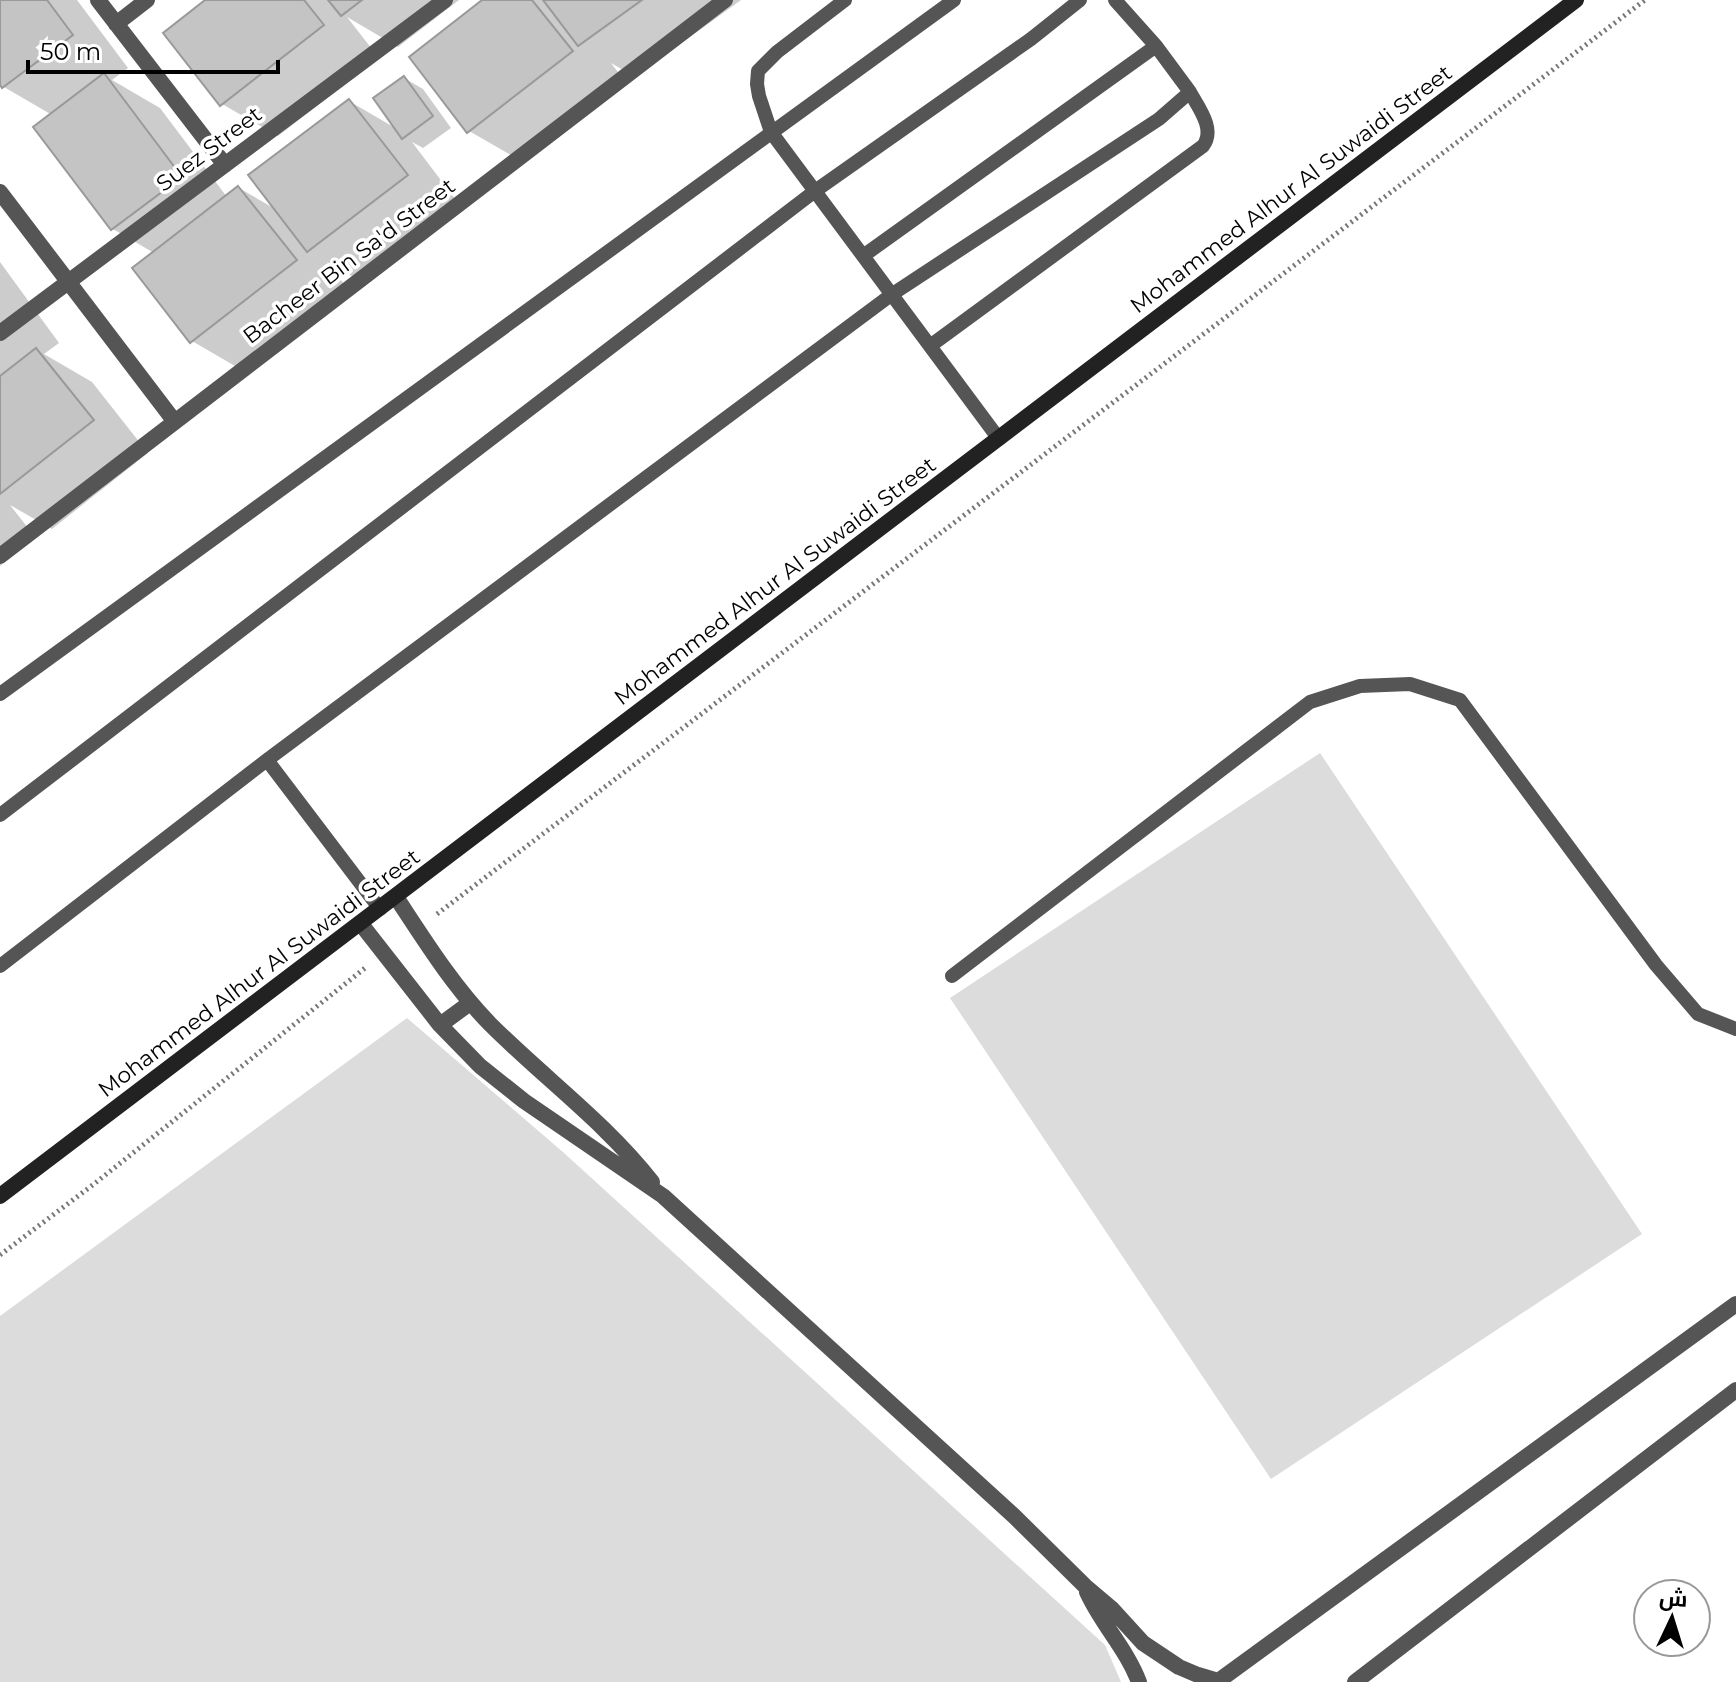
<svg xmlns="http://www.w3.org/2000/svg" width="1736" height="1682" viewBox="0 0 1736 1682" font-family="Montserrat,Cairo,sans-serif">
  <rect width="100%" height="100%" fill="#fff"/>
  <!-- green -->
  <path fill="#dcdcdc" d="M1320,753L1642,1234L1271,1479L950,998Z
    M407,1018L564,1153L1105,1645L1121,1682H0V1316Z"/>
  <!-- shadow -->
  <path fill="#0003" d="M0,0H77L128,68L112,80L160,108L227,197L239,188L277,210L349,101L397,129L404,78L423,89L451,128L423,148L412,142L462,208L364,283L327,262L351,293L247,373L192,341L154,253L113,229L52,115L4,87L0,82Z
    M208,0H459L398,47L347,17L379,58L278,136L222,104Z
    M486,0H741L635,77L611,63L627,84L525,163L469,131Z
    M0,262L59,343L44,354L92,382L148,453L52,529L10,505L36,538L0,566Z"/>
  <!-- building -->
  <path fill="#c4c4c4" stroke="#999" stroke-width="2" d="M0,0H47L73,35L2,88L0,85Z
    M205,0H304L324,25L220,106L163,33Z
    M328,0H362L341,16Z
    M482,0H532L573,51L467,133L409,57Z
    M543,0H642L578,46Z
    M104,73L182,177L111,230L33,127Z
    M404,76L433,116L402,139L373,98Z
    M349,99L408,175L307,252L248,175Z
    M238,186L297,260L190,343L132,268Z
    M36,348L94,420L0,494V376Z"/>
  <g fill="none" stroke-linecap="round" stroke-linejoin="round">
    <!-- path -->
    <path stroke="#777" stroke-width="5" stroke-dasharray="2 4" stroke-linecap="butt" d="M437,914L1645,0
      M0,1255L94,1184L365,968"/>
    <!-- lane -->
    <path stroke="#555" stroke-width="14" d="M845,0L777,52L758,71L757,84L759,96L771,132L999,439
      M863,256L1156,46
      M930,346L1203,146C1216,129 1198,107 1190,92
      M0,694L954,0
      M267,760L380,909
      M0,815L815,191L1031,39L1080,0
      M0,966L267,760L891,295L1159,119L1190,92L1156,46L1115,0
      M952,976L1310,702L1360,686L1410,684L1460,700L1656,965L1698,1014L1736,1029"/>
    <!-- street -->
    <path stroke="#555" stroke-width="16" d="M98,0L225,165
      M116,24L147,0
      M0,192L175,422
      M0,333L445,0
      M0,556L725,0
      M396,897C425,941 453,986 490,1024C544,1078 605,1122 652,1182
      M361,924L440,1025L480,1066L524,1101L663,1196L1014,1516L1085,1586L1111,1608L1143,1643L1179,1667L1198,1675L1218,1681
      M440,1025L470,1003
      M1087,1592C1102,1625 1126,1648 1139,1682
      M1217,1682L1736,1304
      M1355,1682L1736,1390"/>
    <!-- secondary -->
    <path stroke="#222" stroke-width="16" d="M0,1196L1576,0"/>
  </g>
  <g text-anchor="middle" dominant-baseline="central" stroke-width="7" stroke-linejoin="round" paint-order="stroke">
    <!-- street labels -->
    <g font-size="22" fill="#000" stroke="#fff">
      <text transform="translate(209 149) rotate(-37)">Suez Street</text>
      <text transform="translate(1291 189) rotate(-37)">Mohammed Alhur Al Suwaidi Street</text>
      <text transform="translate(349 261) rotate(-37)">Bacheer Bin Sa'd Street</text>
      <text transform="translate(775 581) rotate(-37)">Mohammed Alhur Al Suwaidi Street</text>
      <text transform="translate(259 973) rotate(-37)">Mohammed Alhur Al Suwaidi Street</text>
    </g>
  </g>
  <!-- north arrow -->
  <g transform="translate(1672 1618) rotate(4)"><circle r="38" fill="#ffffff" stroke="#999999" stroke-width="2"/>
  <path d="M0-6L14 30L0 20L-14 30Z" fill="#000000"/>
  <text y="-12" font-size="22" font-weight="bold" text-anchor="middle" fill="#000000">ش</text>
  </g>
  <!-- scale -->
  <path d="M28 60v12h250v-12" fill="none" stroke="#000000" stroke-width="4"/>
  <text x="40" y="60" font-size="24" fill="#000000" stroke="#ffffff" stroke-width="6" paint-order="stroke">50 m</text>
</svg>
